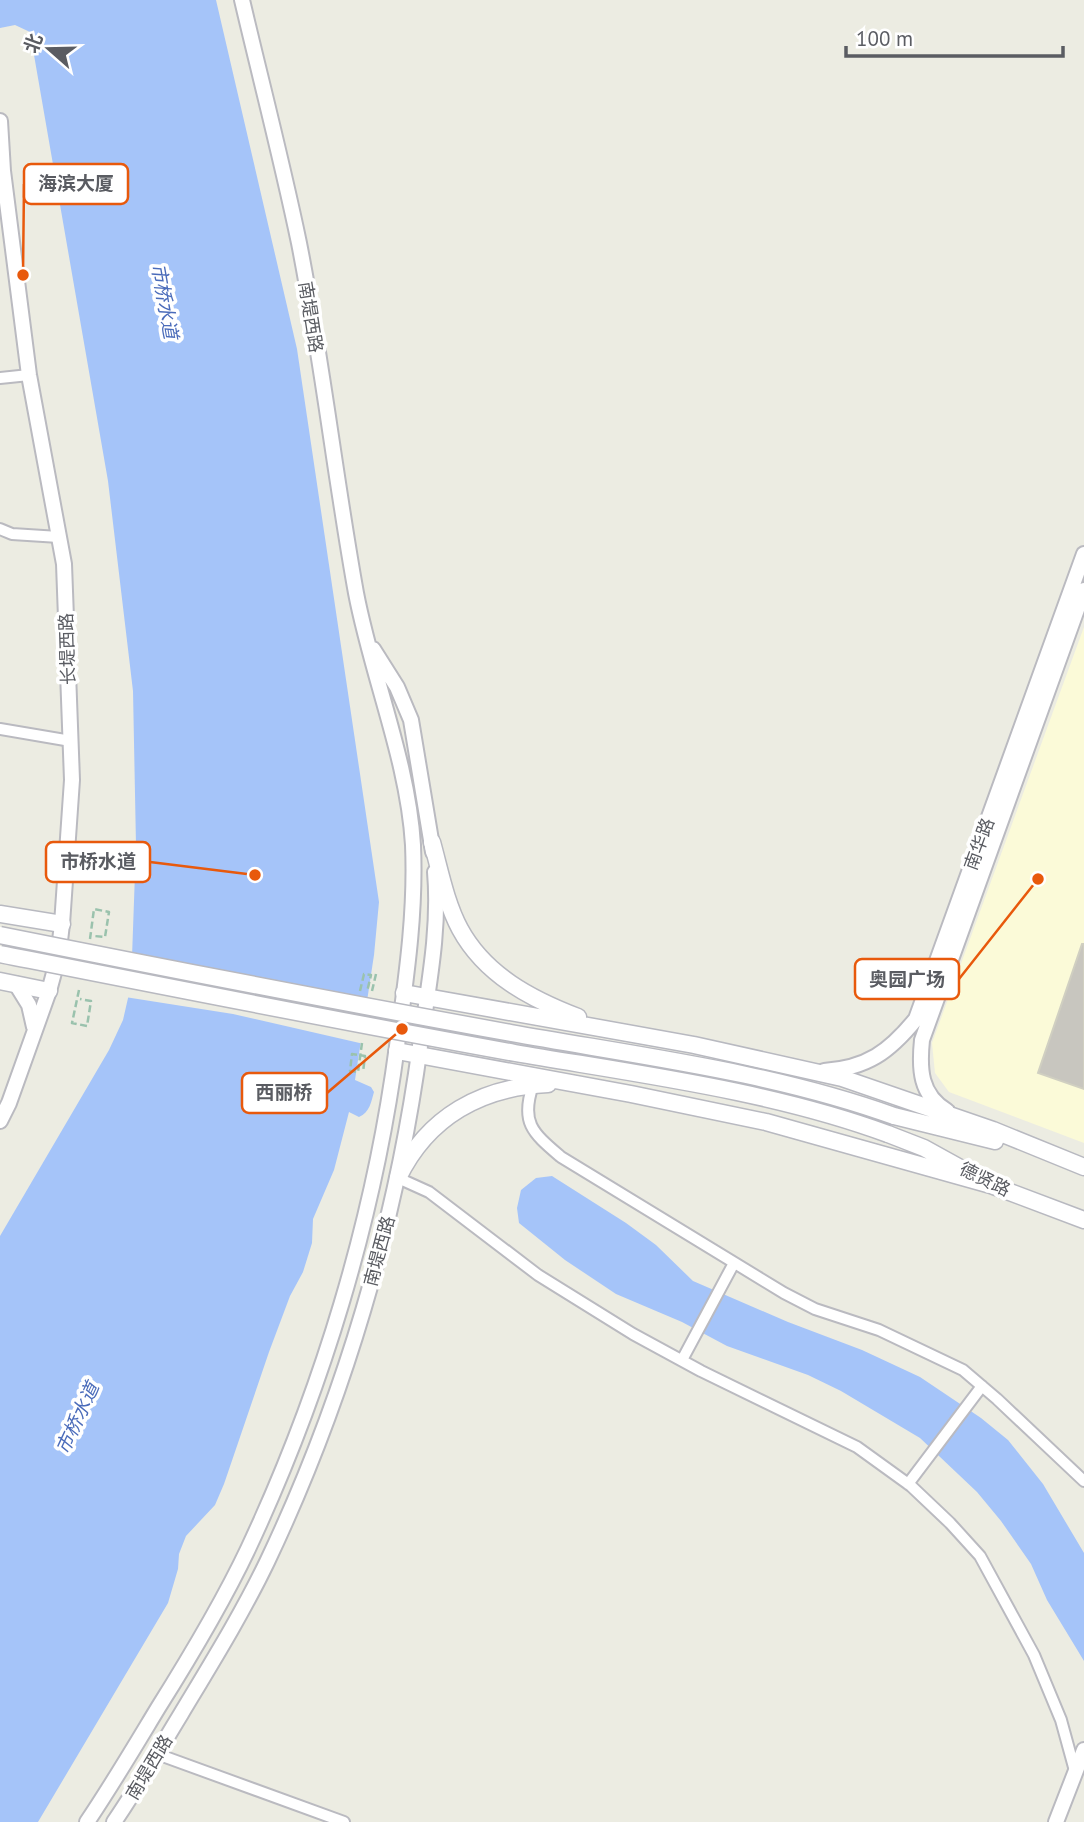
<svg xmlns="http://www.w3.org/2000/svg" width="1084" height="1822" viewBox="0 0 1084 1822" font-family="'PT Sans','Noto Sans SC',sans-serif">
  <rect width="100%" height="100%" fill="#ecece2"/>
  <!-- commercial -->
  <path fill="#fbfad8" d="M1084,627V1143L949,1092L935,1073L932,1043Z"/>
  <!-- water -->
  <path fill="#a5c4f9" d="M0,0H216L297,349L379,902L374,955L355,1080L371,1087L374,1092C371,1102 370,1112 359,1117L349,1112L334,1170L313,1219L312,1243L303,1272L290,1296L269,1352L224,1484L215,1505L186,1536L179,1554L178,1569L168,1603L38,1822H0V1236L109,1050L123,1020L131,985L136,845L133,691L108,481L30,32L15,25L0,28Z
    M552,1176L626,1223L656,1245L693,1281L788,1322L862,1350L920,1377L981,1418L1008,1440L1043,1484L1084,1553V1661L1047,1600L1031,1564L1001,1521L977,1492L920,1438L841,1391L808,1375L727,1346L682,1322L616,1294L565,1260L519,1223L517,1208L521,1190L536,1178Z"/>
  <!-- pier -->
  <path fill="#ecece2" d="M129,954L370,1004L364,1044L233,1014L125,997L128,985Z"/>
  <!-- building -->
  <path fill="#c8c6bf" stroke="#d0cfc1" stroke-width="2" d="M1082,944H1084V1089L1038,1073Z"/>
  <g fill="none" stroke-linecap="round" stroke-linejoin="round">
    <defs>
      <path id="minor" d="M0,378L29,375
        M0,529L12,534L59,537
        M0,729L71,741
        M533,1085C520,1123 533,1133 561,1157L784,1293L815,1309L879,1330L963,1370L997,1399L1084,1481
        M398,1178L429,1192L538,1275L633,1334L701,1371L857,1447L911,1486L950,1523L980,1556L1034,1655L1061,1720L1075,1771
        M682,1360L734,1263
        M908,1484L982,1386
        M157,1754L344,1822"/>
      <path id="tertiary" d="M0,121L3,171L29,375L64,564L72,780L62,924L58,958L49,991L9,1103L0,1121
        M373,649L397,687L411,720L433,852
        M16,984L29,1005L34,1027
        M824,1071C867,1068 889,1052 916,1019L1084,554
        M947,1111C920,1095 919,1069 922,1040L1084,590
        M87,1822C112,1785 135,1746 158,1708C190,1657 222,1604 248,1549C322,1391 374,1219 397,1046C406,979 416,913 413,845C408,761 372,677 356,593C335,477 322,359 299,243C282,161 261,81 242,0
        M114,1822C138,1787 159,1750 181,1714C211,1664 242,1614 267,1562C344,1400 396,1223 420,1046C428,988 440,930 435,872
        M1056,1822L1084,1750"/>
      <path id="secondary" d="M432,842C440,871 446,903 460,929C485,975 531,999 578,1017
        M0,914L62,924
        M0,981L49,991
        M404,993L694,1045L842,1078L993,1130L1084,1167
        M397,1051L631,1094L766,1122L991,1185
        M894,1116L995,1141
        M888,1134L924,1148L991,1185L1084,1220
        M398,1178C428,1116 482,1087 548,1084"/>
    </defs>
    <!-- minor casing -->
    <use href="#minor" stroke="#babac0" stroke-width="14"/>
    <!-- tertiary casing -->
    <use href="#tertiary" stroke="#babac0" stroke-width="18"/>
    <!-- secondary casing -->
    <use href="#secondary" stroke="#b8b9c0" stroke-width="19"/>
    <!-- path -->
    <path stroke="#9ac2ad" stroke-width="2.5" stroke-dasharray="7 3.5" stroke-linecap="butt" d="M90,939L94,909L109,912L105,937L94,936
      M79,990L72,1023L87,1026L91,1001L80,999
      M360,991L364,974L371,975L367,992
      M372,991L376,974
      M362,1043L358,1072L350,1071L352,1054L365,1056L363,1072"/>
    <!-- minor -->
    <use href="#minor" stroke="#fff" stroke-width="10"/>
    <!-- tertiary -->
    <use href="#tertiary" stroke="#fff" stroke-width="14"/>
    <!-- secondary -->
    <use href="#secondary" stroke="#fff" stroke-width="16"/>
    <defs>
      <path id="secondary-bridge" d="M0,935C170,969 340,1002 511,1033C639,1056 772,1072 894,1116
        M0,954C172,988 343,1022 515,1053C637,1074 772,1091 888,1134"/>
    </defs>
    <!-- secondary-bridge casing -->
    <use href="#secondary-bridge" stroke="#b8b9c0" stroke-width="19" stroke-linecap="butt"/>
    <!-- secondary-bridge -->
    <use href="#secondary-bridge" stroke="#fff" stroke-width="16"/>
  </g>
  <g text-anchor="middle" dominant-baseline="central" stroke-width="7" stroke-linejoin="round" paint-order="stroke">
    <!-- street labels -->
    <g font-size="18" fill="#5a5c62" stroke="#fff">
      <text transform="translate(311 317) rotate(81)">南堤西路</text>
      <text transform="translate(67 649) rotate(-92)">长堤西路</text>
      <text transform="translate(979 844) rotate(-70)">南华路</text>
      <text transform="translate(985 1179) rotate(26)">德贤路</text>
      <text transform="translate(379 1251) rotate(-75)">南堤西路</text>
      <text transform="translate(149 1767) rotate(-59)">南堤西路</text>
    </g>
    <!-- water labels -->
    <g font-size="19" font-style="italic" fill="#4a6bba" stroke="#fff">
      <text transform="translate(165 301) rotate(80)">市桥水道</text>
      <text transform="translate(77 1418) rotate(-65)">市桥水道</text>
    </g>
  </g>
  <!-- callouts -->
  <path fill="none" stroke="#e8590c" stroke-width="2.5" d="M23 275L24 184M255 875L150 862M1038 879L959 979M402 1029L327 1093"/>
  <g fill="#e8590c" stroke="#fff" stroke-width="2.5">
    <circle cx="23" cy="275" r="7"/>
    <circle cx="255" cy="875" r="7"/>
    <circle cx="1038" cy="879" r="7"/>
    <circle cx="402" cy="1029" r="7"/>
  </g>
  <g fill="#fff" stroke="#e8590c" stroke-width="2.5">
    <rect x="24" y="164" width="104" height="40" rx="7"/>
    <rect x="46" y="842" width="104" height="40" rx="7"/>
    <rect x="855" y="959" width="104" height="40" rx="7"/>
    <rect x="242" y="1073" width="85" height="40" rx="7"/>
  </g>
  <g font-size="19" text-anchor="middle" font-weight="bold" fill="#5a5c62">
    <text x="76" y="190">海滨大厦</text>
    <text x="98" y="868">市桥水道</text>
    <text x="907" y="986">奥园广场</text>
    <text x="284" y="1099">西丽桥</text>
  </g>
  <!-- north arrow -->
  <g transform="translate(49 49) rotate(290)" stroke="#ffffff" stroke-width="5" paint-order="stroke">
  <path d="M0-5L12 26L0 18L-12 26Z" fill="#5a5c62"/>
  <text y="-10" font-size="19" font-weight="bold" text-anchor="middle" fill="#5a5c62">北</text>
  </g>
  <!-- scale -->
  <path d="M846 46v10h217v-10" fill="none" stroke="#5a5c62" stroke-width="3.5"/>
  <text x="856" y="46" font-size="21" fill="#5a5c62" stroke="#ffffff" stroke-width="5" paint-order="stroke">100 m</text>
</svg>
